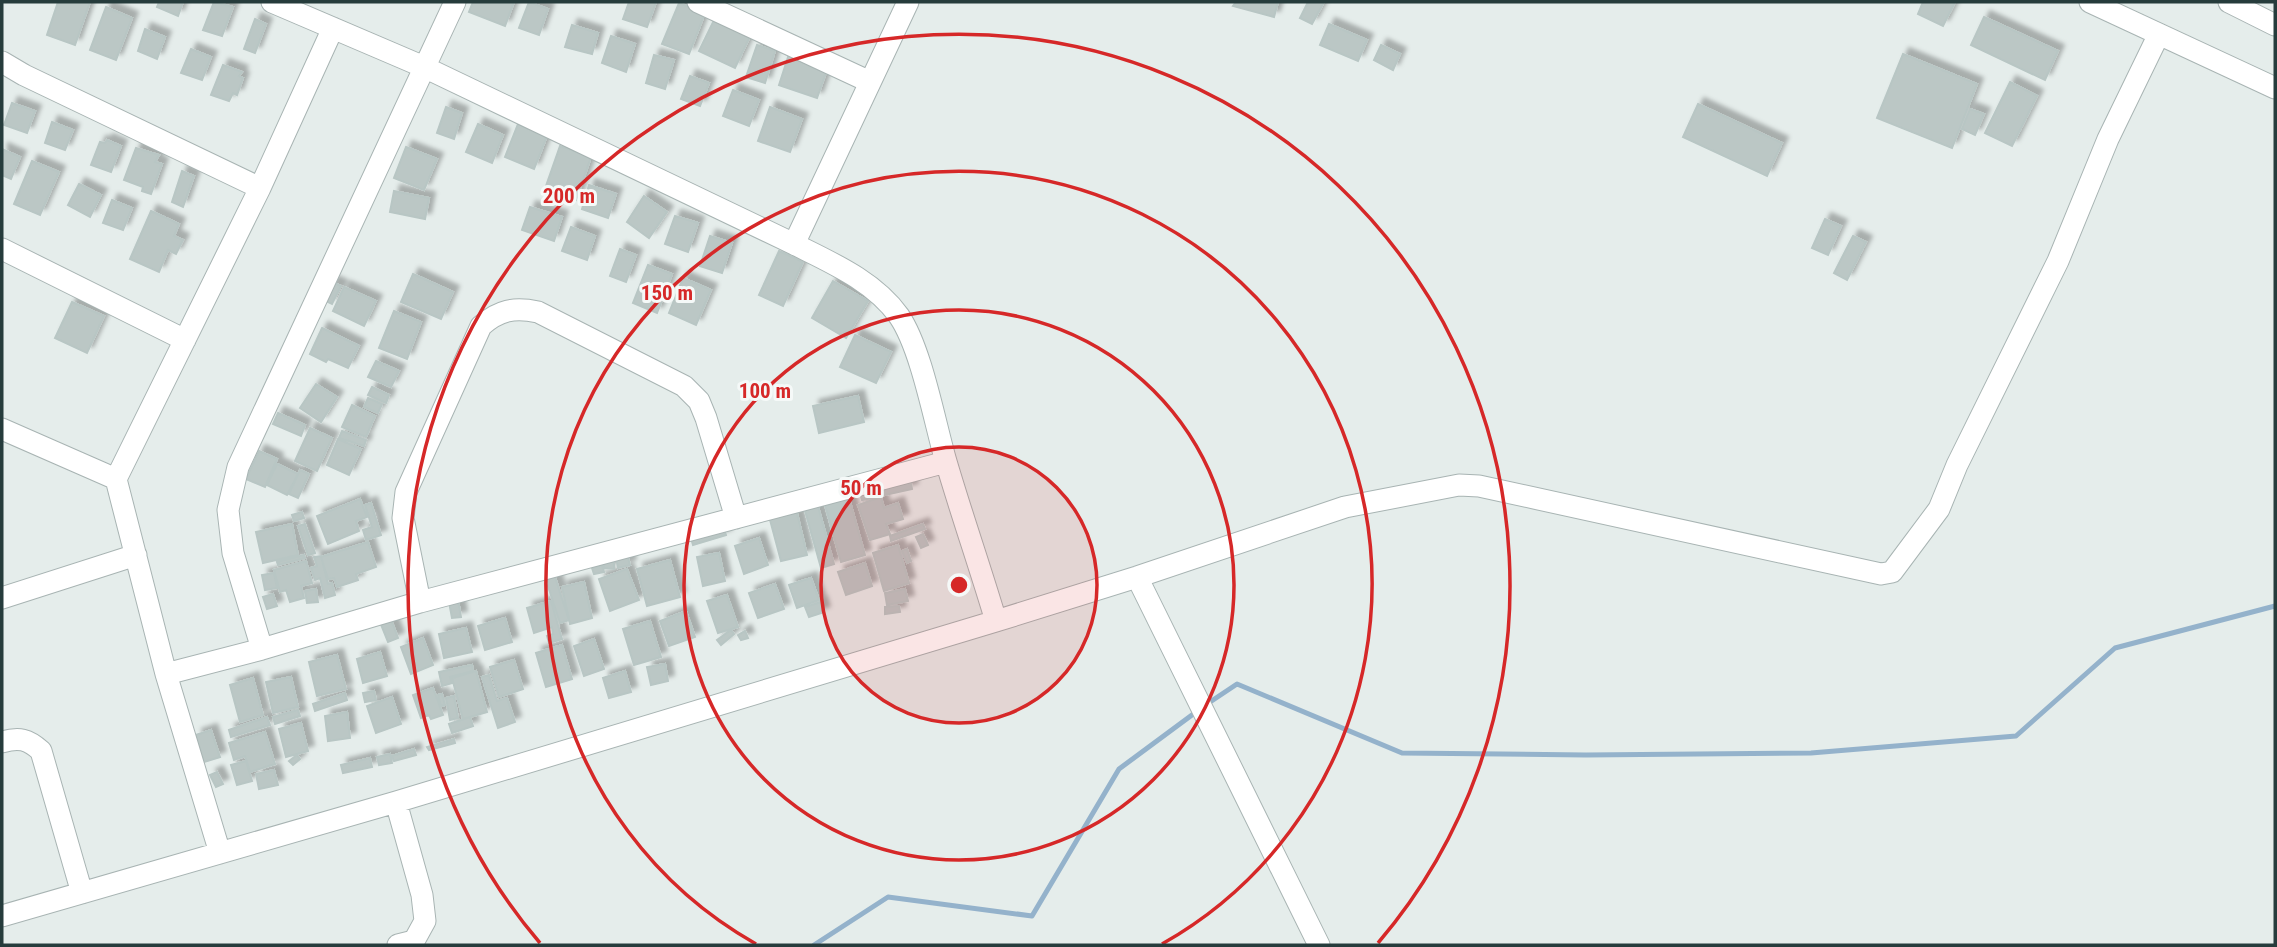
<svg xmlns="http://www.w3.org/2000/svg" width="2277" height="947" viewBox="0 0 2277 947" font-family="'Roboto Condensed',sans-serif">
  <defs>
    <filter id="shadow"><feDropShadow dx="6" dy="-6" stdDeviation="2" flood-color="#0004"/></filter>
  </defs>
  <rect width="100%" height="100%" fill="#e5edeb"/>
  <g fill="none" stroke-linecap="round" stroke-linejoin="round">
    <!-- stream -->
    <path stroke="#94b2cb" stroke-width="5" d="M1207,704L1237,684L1402,753L1586,755L1811,753L2016,736L2115,648L2275,606
      M814,945L888,897L1032,916L1119,769L1196,712"/>
  </g>
  <!-- building -->
  <path fill="#bbc7c5" stroke="#b8c6c4" stroke-width="2" filter="url(#shadow)" d="M58,2H90L75,45L47,35Z
    M159,2H183L178,16L157,7Z
    M214,2L233,7L222,36L203,30Z
    M473,2H514L505,26L469,12Z
    M529,2L548,9L539,35L519,28Z
    M629,2H656L647,27L623,19Z
    M1236,2H1278L1274,17L1233,6Z
    M1308,2H1324L1312,24L1300,18Z
    M1923,2H1955L1943,26L1918,14Z
    M679,3L705,13L689,54L662,44Z
    M106,7L132,18L116,60L90,50Z
    M716,16L752,32L735,68L699,51Z
    M1984,17L2058,51L2045,80L1971,45Z
    M255,19L266,24L255,53L244,49Z
    M1329,24L1367,40L1358,61L1320,45Z
    M572,25L598,33L592,54L565,47Z
    M145,29L165,37L157,59L138,51Z
    M611,36L635,44L626,72L602,63Z
    M757,45L775,51L765,83L746,77Z
    M1381,45L1400,54L1393,70L1374,60Z
    M191,49L211,57L202,80L181,73Z
    M789,54L828,67L817,98L779,85Z
    M1903,54L1977,84L1952,148L1877,118Z
    M654,55L674,60L665,89L646,83Z
    M223,65L242,72L239,76L243,78L237,95L233,93L229,101L211,95Z
    M690,76L709,83L700,106L681,99Z
    M2010,82L2037,96L2012,146L1985,133Z
    M733,90L759,100L749,126L723,116Z
    M12,103L35,111L27,133L4,125Z
    M1698,104L1782,143L1767,176L1683,137Z
    M446,107L462,113L454,139L437,133Z
    M770,107L802,119L790,152L758,141Z
    M1970,109L1984,114L1975,135L1962,129Z
    M52,122L73,130L65,150L45,143Z
    M478,124L503,135L492,163L466,152Z
    M518,124L547,136L534,169L505,157Z
    M107,140L121,146L111,172L91,165L100,142L105,143Z
    M560,146L591,157L576,200L545,189Z
    M406,147L437,159L424,190L394,178Z
    M136,148L159,155L155,162L162,164L151,194L142,191L143,187L124,180Z
    M2,149L20,157L11,179L2,175Z
    M32,161L59,172L40,215L14,204Z
    M182,171L194,176L183,207L172,202Z
    M79,184L101,195L90,217L68,205Z
    M589,185L616,194L608,218L582,209Z
    M394,191L429,198L425,219L390,212Z
    M644,196L667,212L649,238L627,222Z
    M112,200L132,208L123,230L103,223Z
    M530,207L562,217L554,241L522,230Z
    M151,211L179,224L174,236L183,240L176,254L168,250L159,272L130,259Z
    M675,216L698,223L688,252L665,244Z
    M1825,219L1841,226L1828,255L1812,248Z
    M571,227L595,236L587,260L562,251Z
    M710,236L732,243L722,273L700,266Z
    M1853,236L1866,242L1847,280L1834,273Z
    M620,249L636,255L626,282L610,276Z
    M779,251L803,262L783,306L759,295Z
    M648,265L672,274L657,313L633,303Z
    M413,274L453,292L441,319L401,302Z
    M683,278L711,290L696,325L669,313Z
    M833,281L868,301L846,338L812,318Z
    M332,282L341,286L332,304L324,300Z
    M344,287L376,301L364,326L333,311Z
    M72,302L104,316L87,353L55,338Z
    M394,311L421,322L407,359L379,348Z
    M322,328L359,346L348,368L328,359L326,362L310,354Z
    M855,335L891,352L876,383L840,367Z
    M376,361L399,371L391,387L368,377Z
    M316,384L337,397L321,422L300,408Z
    M372,387L389,395L386,403L368,395Z
    M858,396L864,422L819,433L813,406Z
    M368,398L382,404L378,413L364,407Z
    M352,405L375,416L366,437L342,427Z
    M278,413L305,425L301,436L273,424Z
    M310,428L332,438L317,471L295,461Z
    M342,431L366,440L364,446L339,438Z
    M338,439L361,449L349,475L327,465Z
    M259,451L277,459L265,487L246,479Z
    M277,464L298,474L287,495L267,485Z
    M300,470L309,474L298,498L289,494Z
    M910,478L912,489L862,500L859,490Z
    M881,497L884,508L898,503L903,519L886,524L890,534L870,540L858,505Z
    M849,498L865,555L841,562L825,505Z
    M360,499L367,517L356,521L359,531L328,544L317,516Z
    M371,503L381,535L366,540L363,530L372,527L365,505Z
    M817,503L834,564L821,568L804,507Z
    M796,509L807,555L781,561L769,516Z
    M302,512L304,518L294,521L292,515Z
    M292,524L298,555L263,563L256,532Z
    M305,524L315,553L308,555L298,526Z
    M923,524L925,529L891,541L890,536Z
    M724,528L726,535L693,545L691,538Z
    M923,534L928,545L921,548L916,537Z
    M759,538L768,565L744,574L735,546Z
    M368,542L376,567L356,574L358,580L337,587L334,578L328,579L321,557Z
    M898,545L909,583L884,591L873,553Z
    M907,549L911,561L907,563L902,551Z
    M719,553L725,581L703,586L697,557Z
    M627,554L630,565L618,568L616,557Z
    M304,555L305,558L278,565L277,562Z
    M321,556L328,584L332,583L335,595L325,598L320,578L315,580L311,568L317,566L314,557Z
    M670,560L680,597L647,606L637,569Z
    M306,561L312,583L301,586L304,598L290,602L286,590L280,592L274,570Z
    M604,561L614,562V569L604,568Z
    M865,563L872,586L846,595L838,572Z
    M602,565L604,572L594,574L592,568Z
    M627,569L639,600L610,611L599,579Z
    M274,573L277,588L265,590L262,575Z
    M554,574L569,620L560,623L545,577Z
    M811,578L819,600L797,608L789,585Z
    M584,582L592,618L570,624L562,587Z
    M775,584L784,609L758,618L749,593Z
    M316,589L318,602L307,603L305,591Z
    M905,589L908,601L887,605L885,593Z
    M273,594L277,606L267,609L263,597Z
    M727,595L738,627L718,633L707,601Z
    M458,600L461,617L452,618L449,602Z
    M551,601L562,639L549,643L547,636L553,634L552,627L534,633L527,608Z
    M821,602L824,612L809,617L805,607Z
    M899,606L900,612L885,614V607Z
    M686,611L695,637L669,646L660,621Z
    M390,617L398,638L388,642L380,622Z
    M505,618L512,642L485,650L478,626Z
    M650,621L661,657L634,665L623,629Z
    M466,628L472,652L444,658L439,634Z
    M731,630L734,634L721,645L717,640Z
    M745,631L748,638L741,640L738,635Z
    M423,638L433,665L411,674L401,647Z
    M594,639L604,669L584,676L574,646Z
    M562,645L572,679L546,687L536,653Z
    M380,652L387,676L363,683L357,659Z
    M337,655L346,689L317,696L309,662Z
    M514,660L523,689L499,697L490,667Z
    M665,664L668,681L651,685L647,667Z
    M472,665L473,671L450,677L452,683L442,686L439,672Z
    M476,671L487,712L463,719L452,678Z
    M625,671L631,692L609,698L603,678Z
    M489,675L497,701L507,698L515,722L498,728L482,677Z
    M291,677L298,707L273,713L266,682Z
    M253,678L263,715L240,722L230,685Z
    M433,688L443,715L431,719L429,715L421,718L413,695Z
    M374,691L376,700L365,702L363,693Z
    M345,693L347,700L315,711L313,704Z
    M442,694L445,705L441,706L438,695Z
    M454,696L458,718L450,720L446,698Z
    M392,697L401,724L376,733L367,706Z
    M298,710L300,716L275,724L273,717Z
    M347,712L350,738L328,741L325,716Z
    M267,717L270,725L231,737L229,730Z
    M470,717L473,726L452,733L449,724Z
    M301,723L308,751L286,757L279,729Z
    M211,730L220,757L204,762L196,735Z
    M265,732L275,764L250,772L245,756L234,760L229,743Z
    M454,739L455,743L429,750L427,747Z
    M414,749L416,755L394,761L392,756Z
    M390,754L392,763L379,765L377,757Z
    M297,755L300,759L293,765L289,761Z
    M370,758L372,767L343,773L341,765Z
    M246,761L252,781L237,785L231,765Z
    M274,770L278,785L259,789L256,774Z
    M217,772L223,784L216,787L210,775Z"/>
  <g fill="none" stroke-linecap="round" stroke-linejoin="round">
    <defs>
      <path id="minor" d="M272,2L424,67L794,244C832,263 874,281 899,316C921,348 934,419 945,458C961,513 980,567 996,621
        M698,2L870,82
        M2090,2L2275,88
        M2229,2L2275,25
        M2,62L24,75L260,188
        M794,244L908,2
        M2,249L185,340
        M2,429L116,479
        M1137,577L1319,945
        M2,598L136,555
        M420,602L403,518L406,492L481,326C499,310 514,307 538,312L684,386L699,401L706,418L736,518
        M262,649L233,553L228,510L238,467L455,2
        M166,674L116,479L260,188L333,28
        M2,742C19,737 28,739 41,751L82,893
        M396,802L422,895L425,921L414,941L398,945
        M220,853L166,674L262,649L420,602L946,462
        M2,916L396,802L996,621L1137,577L1345,507L1459,485L1479,486L1881,574L1892,572L1939,509L1957,465L2058,261L2108,139L2159,34"/>
    </defs>
    <!-- minor casing -->
    <use href="#minor" stroke="#a8b4b3" stroke-width="23"/>
    <!-- minor -->
    <use href="#minor" stroke="#fff" stroke-width="21"/>
  </g>
  <!-- distance rings -->
  <circle cx="959" cy="585" r="138" fill="#d62828" fill-opacity=".12"/>
  <g fill="none" stroke="#d62828" stroke-width="3.5">
    <circle cx="959" cy="585" r="138"/>
    <circle cx="959" cy="585" r="275"/>
    <path d="M756 944A413 413 0 1 1 1162 944"/>
    <path d="M540 943A551 551 0 1 1 1378 943"/>
  </g>
  <circle cx="959" cy="585" r="10" fill="#d62828" stroke="#f5f9f8" stroke-width="3.5"/>
  <g font-size="21" text-anchor="middle" font-weight="bold" fill="#d62828" stroke="#f5f9f8" stroke-width="6" stroke-linejoin="round" paint-order="stroke">
    <text x="569" y="203">200 m</text>
    <text x="667" y="300">150 m</text>
    <text x="765" y="398">100 m</text>
    <text x="861" y="495">50 m</text>
  </g>
  <!-- border -->
  <rect width="2277" height="947" fill="none" stroke="#263c3c" stroke-width="7"/>
</svg>
